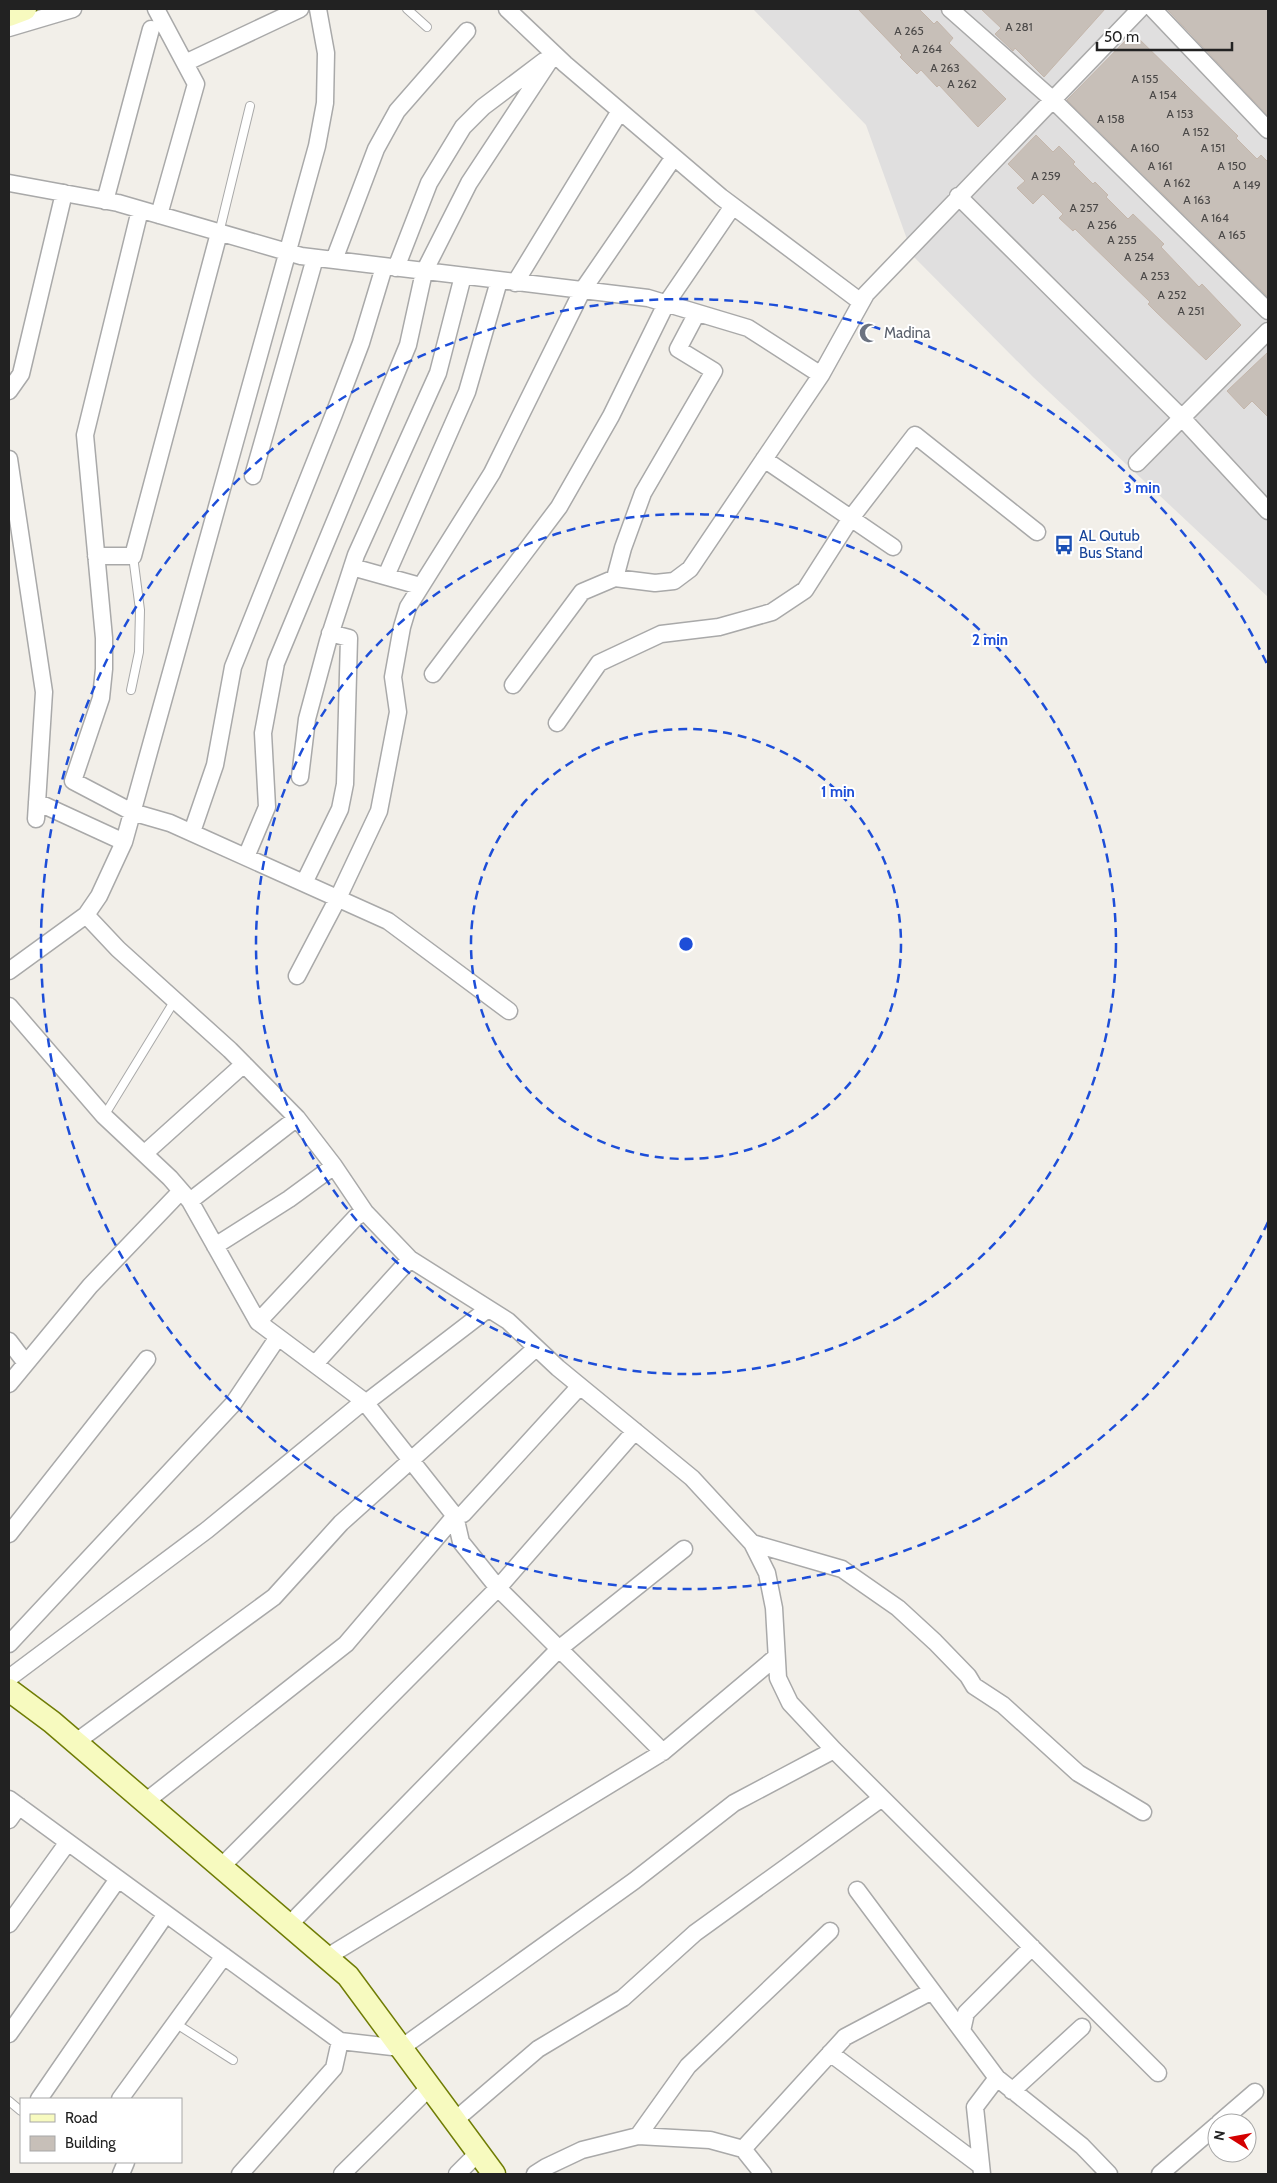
<svg xmlns="http://www.w3.org/2000/svg" width="1277" height="2183" viewBox="0 0 1277 2183" font-family="Cabin,sans-serif">
  <rect width="100%" height="100%" fill="#f2efe9"/>
  <!-- residential -->
  <path fill="#e0dfdf" d="M753,9H1268V597L1033,377L913,256L866,125Z"/>
  <!-- building -->
  <path fill="#c7bfb8" stroke="#c4b6ab" d="M858,9H919L934,24L937,21L953,38L949,43L1006,99L978,127L939,85L937,87L921,70L917,74L900,57L902,55Z
    M981,9H1105L1044,77L1015,48L1013,51L995,34L1001,28Z
    M1167,9H1268V116Z
    M1133,33L1238,136L1236,138L1257,159L1261,155L1268,162V297L1067,100Z
    M1036,135L1053,152L1059,146L1075,162L1073,164L1093,184L1095,182L1108,195L1106,197L1128,219L1133,214L1164,244L1161,247L1179,266L1199,287L1202,284L1241,325L1206,360L1156,312L1148,304L1150,302L1075,229L1073,231L1059,218L1063,214L1043,194L1033,204L1017,188L1025,181L1008,164Z
    M1268,352V417L1252,401L1244,409L1227,391Z"/>
  <g fill="none" stroke-linecap="round" stroke-linejoin="round">
    <defs>
      <path id="lane" d="M407,9L427,27
        M219,233L250,106
        M131,690L139,652L140,610L133,556
        M104,1116L175,1000
        M175,2023L233,2060
        M9,2101L21,2111"/>
      <path id="street" d="M156,9L196,84L159,215
        M507,9L565,64L721,197L861,302
        M950,9L1052,99L1268,311
        M1153,9L1268,130
        M9,28L73,9
        M185,63L300,9
        M9,183L118,203L301,256L648,298L748,328L821,375
        M958,196L1183,419L1268,511
        M105,201L151,29
        M140,210L85,435L104,638V669L101,698L73,781L132,812L170,823L388,921L509,1011
        M334,260L376,149L397,111L467,31
        M396,268L429,183L463,127L483,107L544,61
        M515,283L620,111
        M9,391L21,374L64,193
        M9,459L44,692L36,819
        M764,459L893,547
        M1137,463L1268,331
        M253,476L315,258
        M96,556H133L219,233
        M352,567L420,586
        M386,576L467,392L499,281
        M615,578L623,548L643,493L714,371L678,349L697,313
        M433,674L559,507L611,416L666,304L733,206
        M513,685L582,592L615,578L655,583L674,581L690,569L821,375L866,294L1140,9
        M557,723L599,663L661,634L719,627L772,612L805,590L851,518L915,435L1037,532
        M300,777L307,719L328,641L356,555L438,373L463,276
        M37,802L124,842
        M192,832L215,765L233,667L334,414L361,343L384,267
        M246,857L267,807L263,733L276,663L408,345L424,272L469,183L554,54
        M304,883L340,809L345,784L349,638L330,633
        M86,915L118,949L230,1050L297,1118L334,1166L365,1212L410,1259L508,1321L558,1368L692,1478L752,1543L767,1573L774,1608L778,1678L790,1703L834,1750L1158,2073
        M9,971L86,915L99,896L124,842L317,146L325,103L326,53L318,9
        M297,976L338,898L379,811L398,712L393,677L402,627L408,607L492,473L582,291L674,157
        M9,1006L104,1116L170,1178L190,1201L258,1322L364,1401L455,1516L461,1542L498,1588L663,1752
        M145,1153L244,1064
        M190,1201L297,1118
        M215,1246L289,1199L334,1166
        M258,1322L356,1217L365,1212
        M9,1341L25,1362
        M315,1364L410,1259
        M9,1384L90,1286L181,1191
        M372,1398L488,1309
        M463,1514L580,1386
        M9,1534L147,1359
        M752,1543L842,1569L898,1608L935,1642L968,1676L974,1686L1003,1705L1078,1773L1143,1812
        M9,1644L233,1404L278,1337
        M9,1678L207,1530L364,1401
        M76,1742L274,1597L341,1523L536,1348
        M9,1799L340,2041L401,2048L634,1881L734,1803L834,1750
        M145,1802L346,1644L455,1516
        M9,1820L19,1806
        M221,1867L498,1588L635,1431
        M857,1890L962,2031
        M9,1924L68,1842
        M289,1925L560,1648L684,1549
        M327,1957L663,1752L776,1657
        M9,2034L118,1879
        M830,2053L981,2166
        M997,2078L1082,2146L1109,2174
        M1012,2091L1082,2027
        M39,2099L166,1914
        M120,2099L224,1956
        M454,2121L538,2049L623,1998L695,1933L882,1798
        M1219,2123L1255,2092
        M638,2136L688,2066L830,1931
        M743,2149L845,2037L932,1991
        M121,2174L126,2162
        M240,2174L334,2068L340,2041
        M342,2174L430,2087
        M457,2174L478,2153
        M535,2174L546,2167L582,2150L638,2136L710,2140L743,2149L763,2174
        M982,2174L975,2107L997,2078L962,2031L966,2013L1032,1947
        M1160,2174L1217,2125"/>
      <path id="secondary" d="M9,15L25,9
        M9,1690L52,1722L348,1976L494,2174"/>
    </defs>
    <!-- lane casing -->
    <use href="#lane" stroke="#a9a9a9" stroke-width="10"/>
    <!-- street casing -->
    <use href="#street" stroke="#a9a9a9" stroke-width="19"/>
    <!-- secondary casing -->
    <use href="#secondary" stroke="#707d05" stroke-width="25"/>
    <!-- lane -->
    <use href="#lane" stroke="#fff" stroke-width="8"/>
    <!-- street -->
    <use href="#street" stroke="#fff" stroke-width="16"/>
    <!-- secondary -->
    <use href="#secondary" stroke="#f7fabf" stroke-width="22"/>
  </g>
  <!-- distance rings -->
  <g fill="none" stroke="#1d4ed8" stroke-width="2.5" stroke-dasharray="9 6">
    <circle cx="686" cy="944" r="215"/>
    <circle cx="686" cy="944" r="430"/>
    <path d="M1268 1222A645 645 0 1 1 1268 666"/>
  </g>
  <!-- icons -->
  <defs>
    <symbol id="mosque-bare" viewBox="-9 -9 18 18"><path d="M3.5-4.9A6 6 0 1 0 3.5 4.9A5 5 0 1 1 3.5-4.9Z" fill="#6b7280" stroke="#fff" stroke-width="2.5" paint-order="stroke"/></symbol>
    <symbol id="bus-bare" viewBox="-9 -9 18 18"><path d="M-5-6H5V4H4V6H2V4H-2V6H-4V4H-5ZM-3.5-4V0h7V-4ZM-3.5 1.2v1.5H-2V1.2ZM2 1.2v1.5H3.5V1.2Z" fill="#1a4fb4" stroke="#fff" stroke-width="2.5" paint-order="stroke"/></symbol>
  </defs>
  <g fill-rule="evenodd">
    <use href="#mosque-bare" x="855" y="319" width="28" height="28"/>
    <use href="#bus-bare" x="1050" y="531" width="28" height="28"/>
  </g>
  <g text-anchor="middle" dominant-baseline="central" stroke-width="4" stroke-linejoin="round" paint-order="stroke">
    <!-- number labels -->
    <g font-size="12" fill="#4b4948">
      <text x="1019" y="26">A 281</text>
      <text x="909" y="30">A 265</text>
      <text x="927" y="48">A 264</text>
      <text x="945" y="67">A 263</text>
      <text x="1145" y="78">A 155</text>
      <text x="962" y="83">A 262</text>
      <text x="1163" y="94">A 154</text>
      <text x="1180" y="113">A 153</text>
      <text x="1111" y="118">A 158</text>
      <text x="1196" y="131">A 152</text>
      <text x="1145" y="147">A 160</text>
      <text x="1213" y="147">A 151</text>
      <text x="1160" y="165">A 161</text>
      <text x="1232" y="165">A 150</text>
      <text x="1046" y="175">A 259</text>
      <text x="1177" y="182">A 162</text>
      <text x="1247" y="184">A 149</text>
      <text x="1197" y="199">A 163</text>
      <text x="1084" y="207">A 257</text>
      <text x="1215" y="217">A 164</text>
      <text x="1102" y="224">A 256</text>
      <text x="1232" y="234">A 165</text>
      <text x="1122" y="239">A 255</text>
      <text x="1139" y="256">A 254</text>
      <text x="1155" y="275">A 253</text>
      <text x="1172" y="294">A 252</text>
      <text x="1191" y="310">A 251</text>
    </g>
    <!-- worship labels -->
    <g font-size="15" fill="#5b616d" stroke="#fff" text-anchor="start">
      <text x="884" y="333">Madina</text>
    </g>
    <!-- transit labels -->
    <g font-size="15" fill="#164399" stroke="#fff" text-anchor="start">
      <text x="1079" y="536">AL Qutub<tspan x="1079" dy="17">Bus Stand</tspan></text>
    </g>
  </g>
  <circle cx="686" cy="944" r="8" fill="#1d4ed8" stroke="#fff" stroke-width="2.5"/>
  <g font-size="15" text-anchor="middle" font-weight="bold" fill="#1d4ed8" stroke="#fff" stroke-width="4" stroke-linejoin="round" paint-order="stroke">
    <text x="1142" y="493">3 min</text>
    <text x="990" y="645">2 min</text>
    <text x="838" y="797">1 min</text>
  </g>
  <!-- border -->
  <rect width="1277" height="2183" fill="none" stroke="#222222" stroke-width="20"/>
  <!-- legend -->
  <rect x="20" y="2098" width="162" height="65" fill="#ffffff" stroke="#a7a7a7"/>
  <rect x="30" y="2114" width="25" height="8" fill="#f7fabf" stroke="#a7a7a7"/>
  <text x="65" y="2123" font-size="15" fill="#222222">Road</text>
  <rect x="30" y="2136" width="25" height="15" fill="#c7bfb8" stroke="#a7a7a7"/>
  <text x="65" y="2148" font-size="15" fill="#222222">Building</text>
  <!-- north arrow -->
  <g transform="translate(1232 2138) rotate(281)"><circle r="24" fill="#ffffff" stroke="#a7a7a7"/>
  <path d="M0-4L9 19L0 12L-9 19Z" fill="#d40000"/>
  <text y="-8" font-size="14" font-weight="bold" text-anchor="middle" fill="#222222">N</text>
  </g>
  <!-- scale -->
  <path d="M1097 42v8h135v-8" fill="none" stroke="#222222" stroke-width="2.5"/>
  <text x="1104" y="42" font-size="15" fill="#222222" stroke="#ffffff" stroke-width="4" paint-order="stroke">50 m</text>
</svg>
